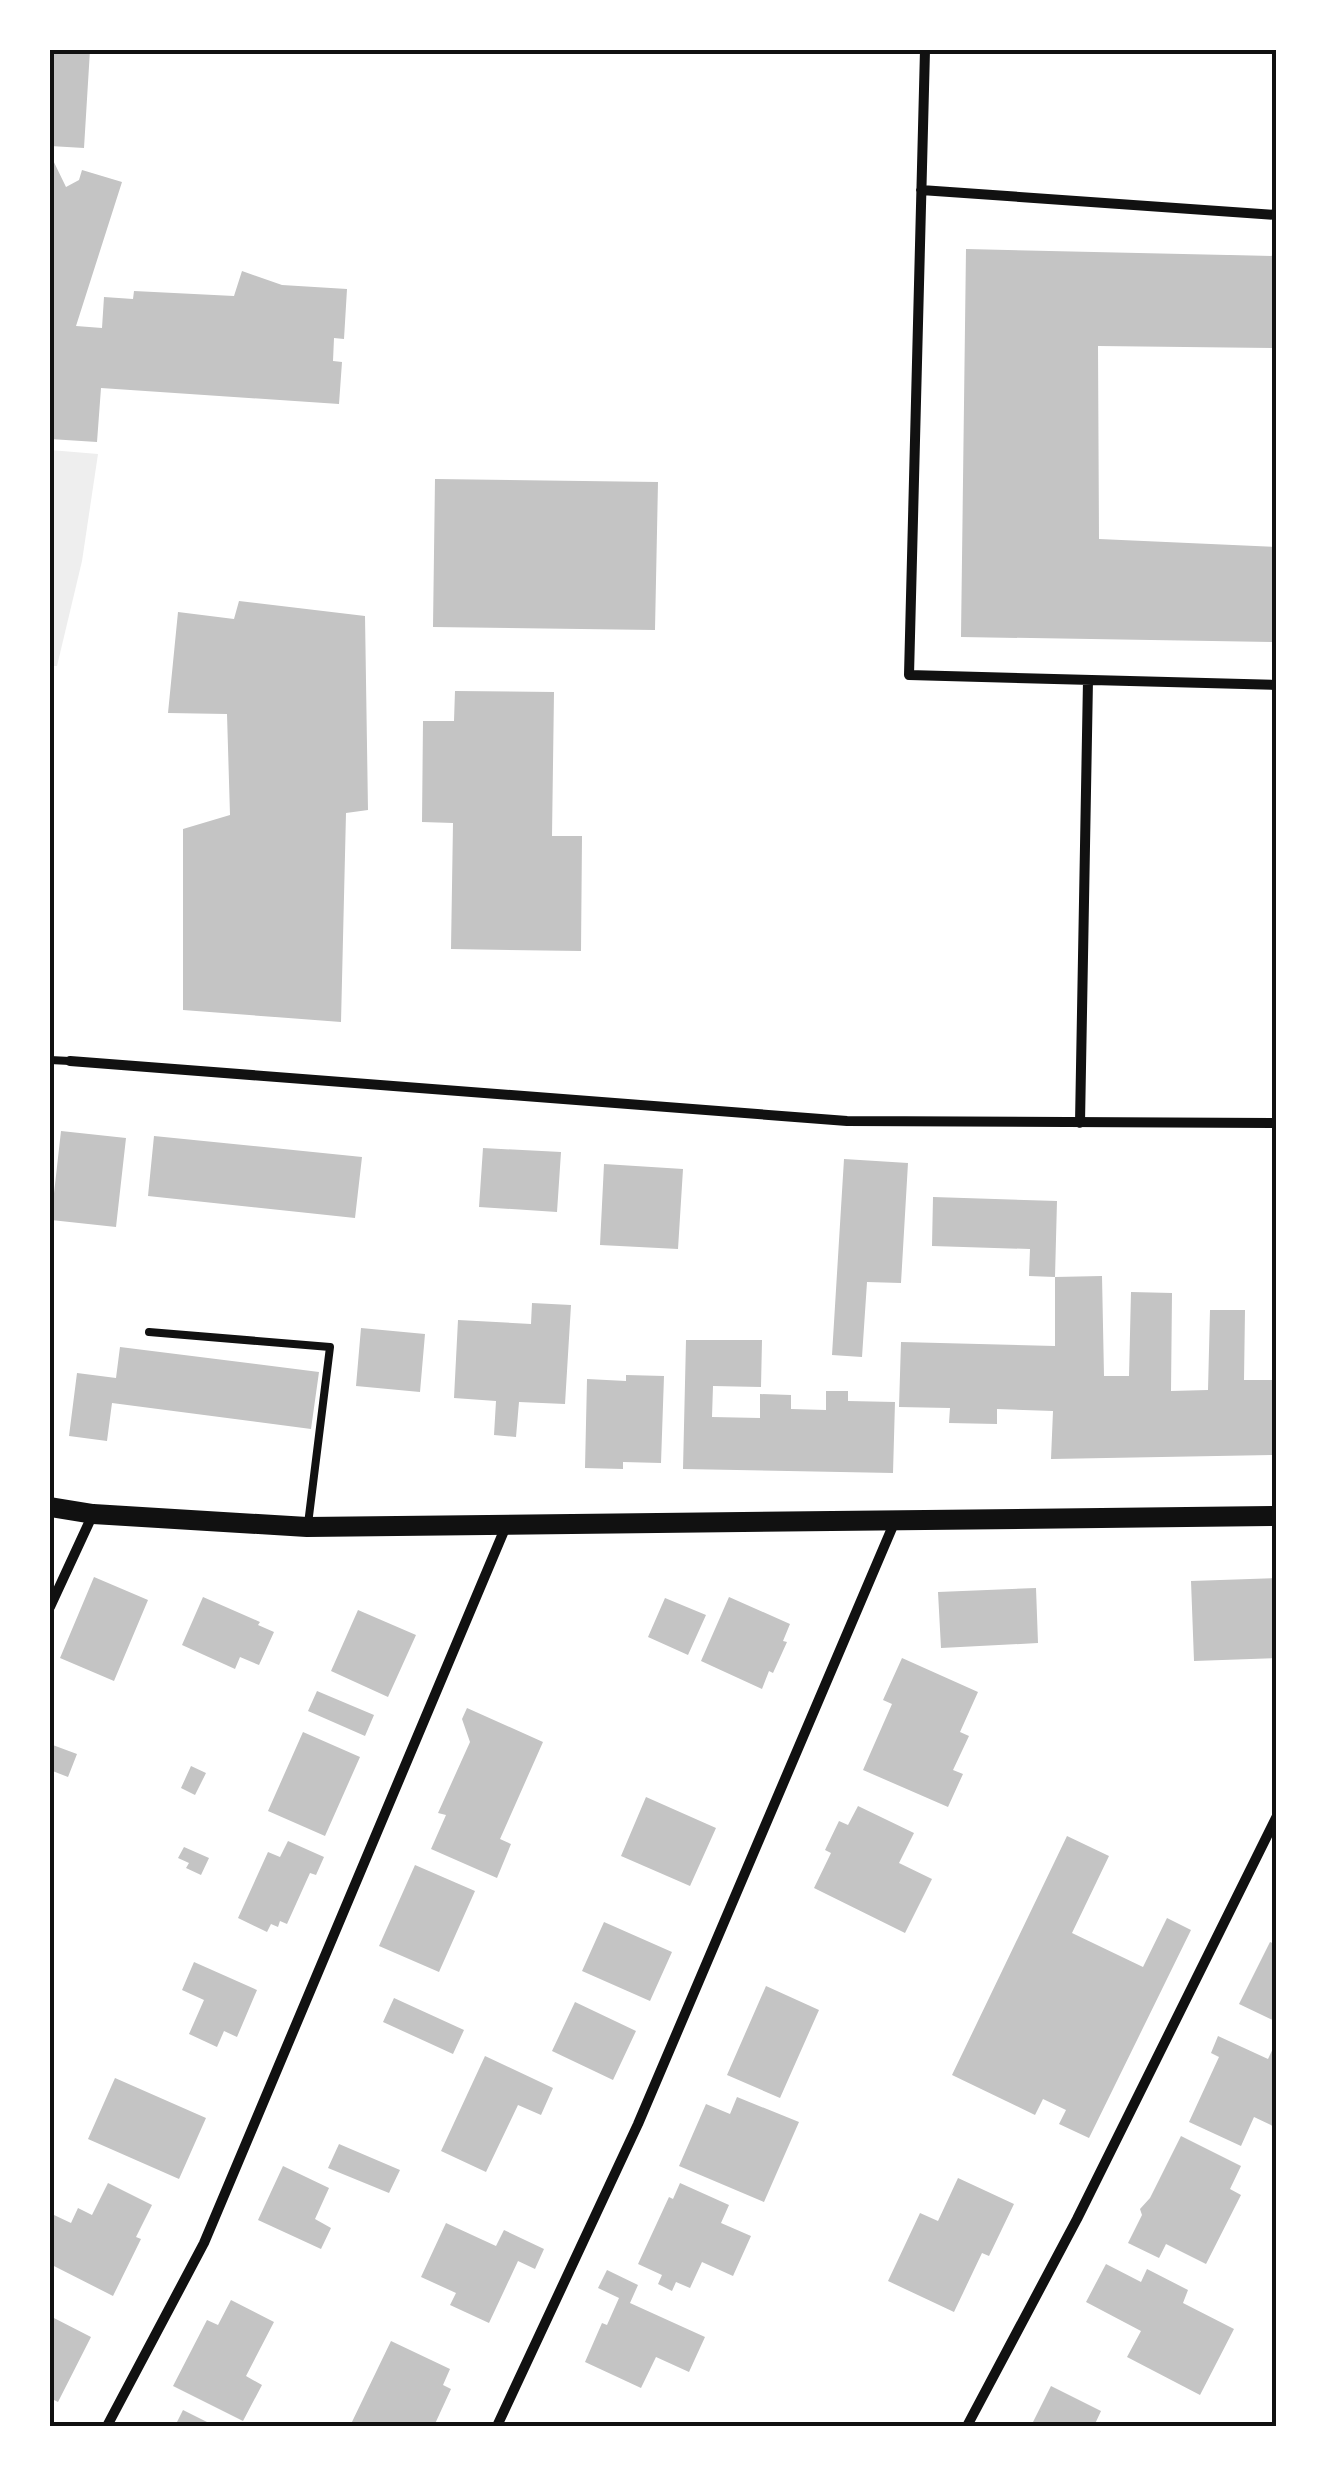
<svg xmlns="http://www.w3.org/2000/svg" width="1327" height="2476" viewBox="0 0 1327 2476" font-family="Barlow,sans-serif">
  <rect width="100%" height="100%" fill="#fff"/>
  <!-- green -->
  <path fill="#eee" d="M50,450L98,454L82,561L57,666H50Z"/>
  <!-- building -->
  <path fill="#c4c4c4" d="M50,50H90L84,148L50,146Z
    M50,154L66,187L79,180L82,170L122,182L76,326L102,328L104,297L133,299L134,291L234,296L242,271L282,285L347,289L344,339L334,338L333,361L342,362L339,404L101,388L97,442L50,439V204L53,197L50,198Z
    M966,249L1277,256V348L1098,346L1099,539L1277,547V642L961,637Z
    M435,479L658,482L655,630L433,627Z
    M239,601L365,616L368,810L346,813L341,1022L183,1010V829L230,815L227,714L168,713L178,612L234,619Z
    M455,691L554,692L552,836H582L581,951L451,949L453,823L422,822L423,721H454Z
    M61,1131L126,1138L116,1227L51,1220Z
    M154,1136L362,1157L355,1218L148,1196Z
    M483,1148L561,1152L557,1212L479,1207Z
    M844,1159L908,1163L901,1283L867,1282L862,1357L832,1355Z
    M604,1164L683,1169L678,1249L600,1245Z
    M933,1197L1057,1201L1055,1277L1029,1276L1030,1249L932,1246Z
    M1102,1276L1104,1376H1129L1131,1292L1172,1293L1171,1391L1208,1390L1210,1310H1245L1244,1380H1277V1455L1051,1459L1053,1411L997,1409V1424L949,1423L950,1408L899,1407L901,1342L1055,1346V1277Z
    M532,1303L571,1305L565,1404L519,1402L516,1437L494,1435L496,1401L454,1398L458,1320L531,1324Z
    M361,1328L425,1334L420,1392L356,1386Z
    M686,1340H762L761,1387L713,1386L712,1417L760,1418V1394L791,1395V1409L826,1410V1391H848V1401L895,1402L893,1473L683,1469Z
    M120,1347L319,1372L311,1429L112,1403L107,1441L69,1436L77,1373L116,1378Z
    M626,1375L664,1376L661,1463L623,1462V1469L585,1468L587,1379L626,1381Z
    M94,1577L148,1600L114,1681L60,1658Z
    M1277,1578V1658L1194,1661L1191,1581Z
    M1036,1588L1038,1643L941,1648L938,1592Z
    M203,1597L260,1622L258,1625L274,1632L259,1665L240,1657L235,1669L182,1645Z
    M729,1597L790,1624L783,1641L787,1642L773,1673L769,1671L762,1689L701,1661Z
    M665,1598L706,1615L688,1655L648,1637Z
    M358,1610L416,1635L388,1697L331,1671Z
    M902,1658L978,1692L960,1732L969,1736L953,1770L963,1774L948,1807L863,1770L892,1704L883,1700Z
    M317,1691L374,1715L365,1736L308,1711Z
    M467,1708L543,1742L500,1839L511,1844L497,1878L431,1849L446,1815L438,1813L470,1742L462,1719Z
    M303,1732L360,1757L325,1836L268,1811Z
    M50,1744L77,1754L68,1777L50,1770Z
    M191,1766L206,1773L195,1795L181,1788Z
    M646,1797L716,1828L690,1886L621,1856Z
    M858,1806L914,1833L899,1863L932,1879L905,1933L814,1888L831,1853L825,1850L839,1821L848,1825Z
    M1067,1836L1109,1856L1072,1933L1143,1967L1167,1918L1191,1930L1089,2138L1059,2124L1066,2110L1043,2099L1035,2115L952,2075Z
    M288,1841L324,1857L316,1875L310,1873L287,1924L280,1921L278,1927L271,1924L267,1932L238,1918L268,1852L280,1857Z
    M184,1847L209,1858L201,1875L186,1868L189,1863L178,1858Z
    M415,1865L475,1891L439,1972L379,1946Z
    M604,1922L672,1952L650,2001L582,1971Z
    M1270,1942L1277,1945V2022L1239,2004Z
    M194,1962L257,1990L237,2037L224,2031L217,2047L189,2034L204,2000L182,1990Z
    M766,1986L819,2010L780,2098L727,2075Z
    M394,1998L464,2030L453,2054L383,2022Z
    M575,2002L636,2031L613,2080L552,2051Z
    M1218,2036L1268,2059L1277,2040V2128L1254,2117L1241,2146L1189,2122L1219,2057L1211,2053Z
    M485,2056L553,2088L541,2115L518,2105L486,2172L441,2151Z
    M115,2078L206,2118L179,2179L88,2139Z
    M737,2097L799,2122L764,2202L679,2166L706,2104L730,2114Z
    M1181,2136L1241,2166L1230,2189L1241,2195L1206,2264L1166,2244L1159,2258L1128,2243L1142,2215L1140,2209L1150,2198Z
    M339,2144L400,2170L389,2193L328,2168Z
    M283,2166L329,2188L315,2219L331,2228L321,2249L258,2220Z
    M958,2178L1014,2204L989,2256L982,2253L954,2312L888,2281L920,2213L938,2221Z
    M108,2183L152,2205L136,2237L141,2239L113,2296L50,2264V2223L54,2215L71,2223L78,2208L92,2215Z
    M680,2183L729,2205L721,2223L751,2236L733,2276L702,2262L690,2288L676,2282L672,2291L658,2284L662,2275L638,2264L669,2197L673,2199Z
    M446,2223L496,2246L504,2230L544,2249L535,2269L518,2261L489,2323L450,2305L456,2293L421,2277Z
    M1106,2264L1141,2282L1147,2269L1188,2290L1183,2303L1234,2329L1200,2395L1127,2357L1141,2331L1086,2302Z
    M607,2270L638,2285L630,2303L705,2337L689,2372L656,2357L641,2388L585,2362L602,2323L607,2325L619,2298L598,2288Z
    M231,2300L274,2322L246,2376L262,2385L243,2421L173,2386L207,2320L218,2325Z
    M50,2316L91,2337L58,2402L50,2398Z
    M391,2341L450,2369L443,2385L451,2389L434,2426H350Z
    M1051,2386L1101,2411L1094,2426H1031Z
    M183,2410L215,2426H175Z"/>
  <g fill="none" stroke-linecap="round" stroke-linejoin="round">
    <!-- service -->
    <path stroke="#111" stroke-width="8" d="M50,1060L70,1061
      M149,1332L330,1347L308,1524"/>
    <!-- minor -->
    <path stroke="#111" stroke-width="10" d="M925,50L909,675L1277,685
      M921,190L1277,215
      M70,1061L847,1121L1277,1123
      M1080,1123L1088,680
      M50,1607L93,1514
      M107,2426L204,2243L506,1526
      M497,2426L638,2124L895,1521
      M967,2426L1077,2219L1277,1816"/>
    <!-- secondary -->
    <path stroke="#111" stroke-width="20" d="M50,1507L93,1514L307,1527L1277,1516"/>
  </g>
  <!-- border -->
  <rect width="1327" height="2476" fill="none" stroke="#ffffff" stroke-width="105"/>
  <rect x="52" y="52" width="1222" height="2372" fill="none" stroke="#111" stroke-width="4"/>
</svg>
